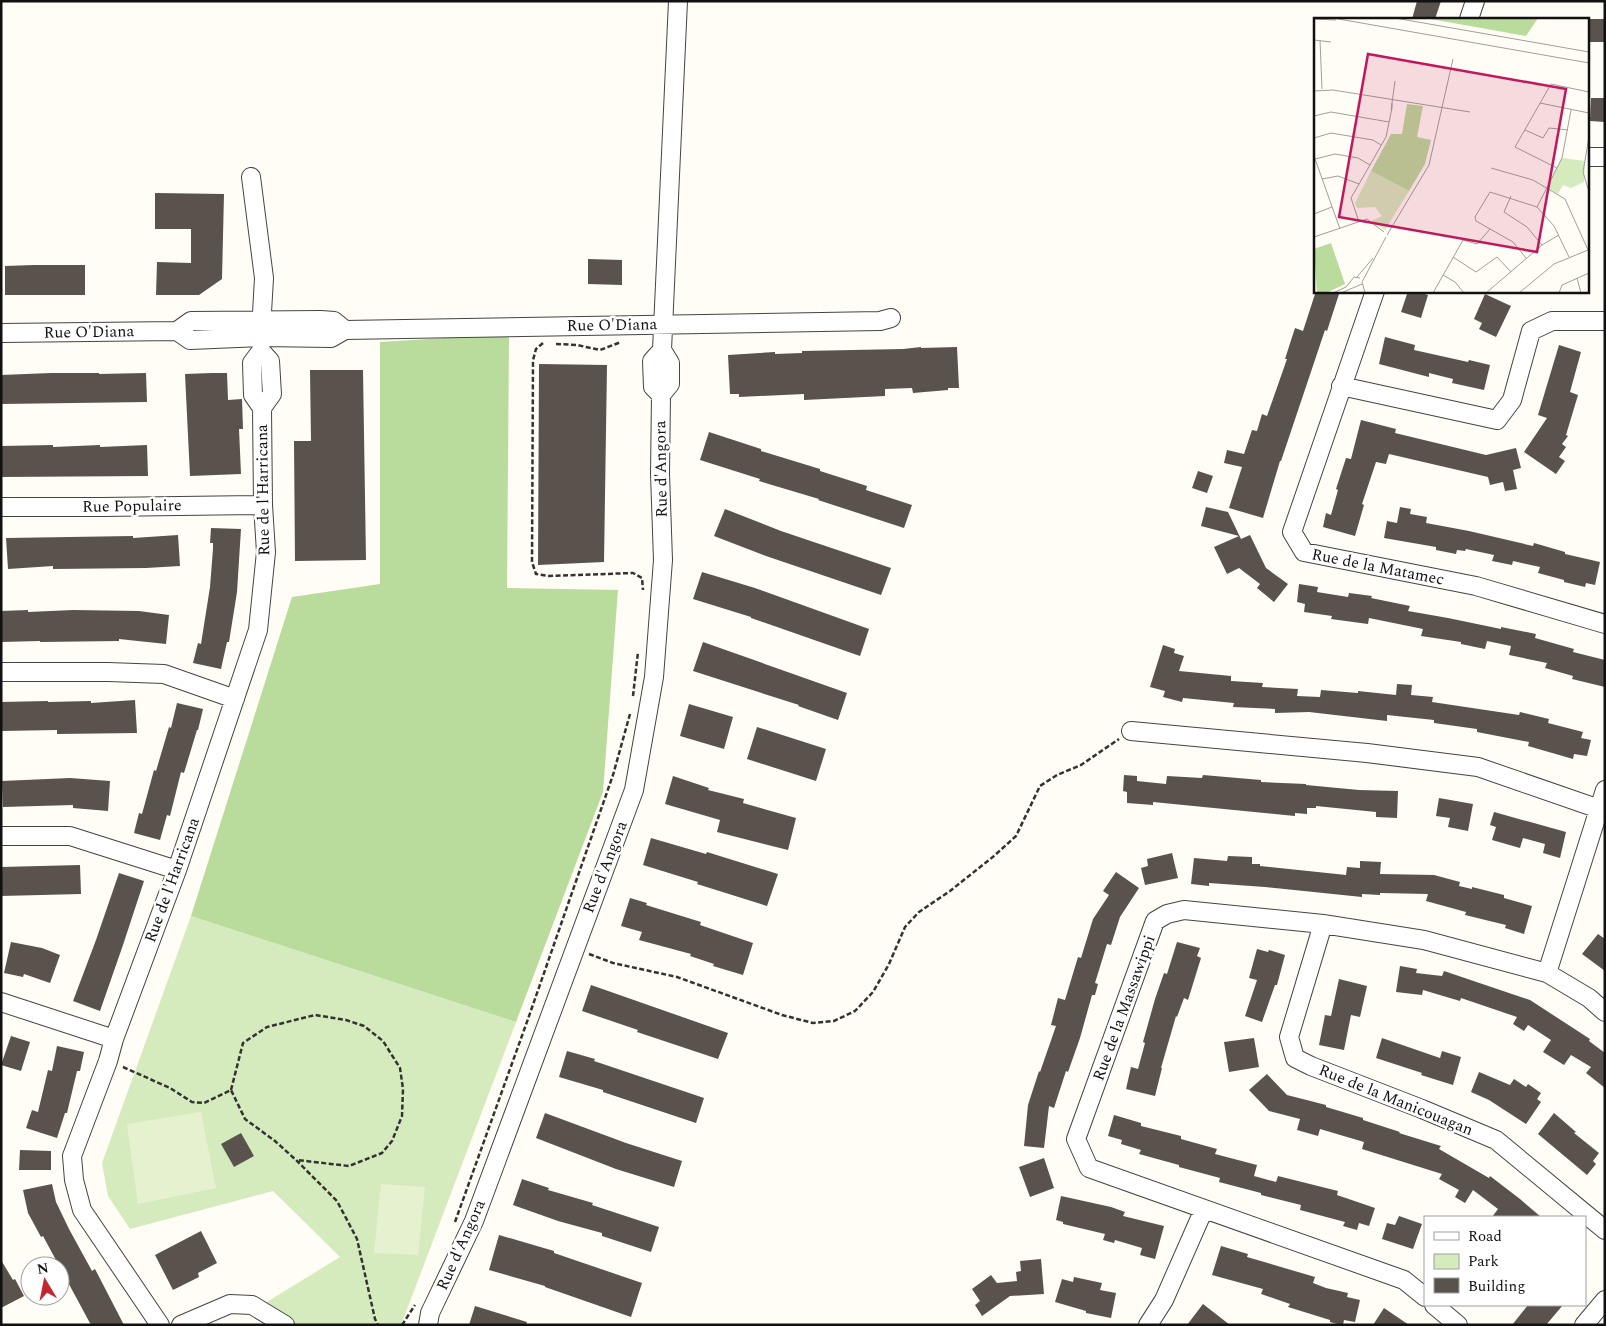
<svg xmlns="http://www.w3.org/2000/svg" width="1606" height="1326" viewBox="0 0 1606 1326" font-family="Spectral,serif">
  <rect width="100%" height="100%" fill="#fffdf5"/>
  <!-- green -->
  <path fill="#d5ebbd" d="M191,916L516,1022L401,1325H295L257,1308L340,1257L273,1191L130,1229L108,1196L102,1163Z"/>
  <!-- forest -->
  <path fill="#b9dc9c" d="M509,334L507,588L618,590L603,792L516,1022L191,916L292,597L380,584V342Z"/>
  <!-- pitch -->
  <path fill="#e6f2cf" d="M201,1112L216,1188L138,1204L127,1124Z
    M381,1184L425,1187L418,1255L374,1253Z"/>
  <!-- building -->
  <path fill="#5a524d" d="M1417,1H1441L1435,19H1412Z
    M1587,19H1605V42H1588Z
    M1591,98H1605V122L1590,121Z
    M155,193L224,194L222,279L199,295H156L157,262L191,263V229H155Z
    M588,259L622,260V285L588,284Z
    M34,265H85V295H5V266Z
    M1316,291H1340L1327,331L1325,330L1281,461H1280L1263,518L1229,508L1242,467L1224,463L1227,450L1244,454L1252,430L1257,431L1262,414L1267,416L1287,359H1285L1295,328L1303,331Z
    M1408,291H1416L1428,295L1421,318L1401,312Z
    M1485,294L1511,306L1496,337L1479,329L1482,323L1474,319Z
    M1385,337L1415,345L1414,350L1468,362L1469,360L1490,365L1484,390L1452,383L1453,379L1429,373V377L1379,364Z
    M1559,345L1581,352L1570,392L1578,395L1566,435L1568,436L1562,444L1566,447L1559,457L1565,461L1556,474L1524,452L1547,418L1538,415Z
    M921,347V348L957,347L959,388H948V390L913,393L912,388L885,389V396L804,400V394L739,397V394H730L728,355L775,352V354L802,353V351L903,349Z
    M539,364L607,365L604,562L538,565Z
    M310,370H363L366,560L295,561L294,441H311Z
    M51,373H99V374L146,373L147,402L1,404V375Z
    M212,373H227L228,400L242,399L243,429H239L241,474L190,476L185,374Z
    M1361,420L1396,429L1395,433L1486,455L1516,448L1521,468L1513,470L1517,489L1505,491L1503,482L1490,485L1488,477L1389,454L1386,464L1376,462L1362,504L1364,505L1355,536L1323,527L1326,513L1331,515L1338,490L1336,489L1346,458L1351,459Z
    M709,432L761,449V451L820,469V471L867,486L866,490L912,505L904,528L818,500L819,499L759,481L760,479L700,460Z
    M53,445V447L100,445V447L147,445L148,476L1,477V446Z
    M1198,471L1213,476L1207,493L1192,488Z
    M1206,507L1228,512L1241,539L1250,535L1266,568L1288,584L1274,602L1257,588L1260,584L1239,568L1227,574L1214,547L1239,536L1201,526Z
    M1400,507L1411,509L1410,514L1427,517L1426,523L1469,531L1533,546L1534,543L1565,552V554L1600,562L1595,585L1586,583L1585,587L1564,582V580L1538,573L1540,567L1513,561L1512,565L1492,561L1494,555L1466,549L1465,551L1457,550L1456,554L1436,550V547L1384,538L1387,521L1397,523Z
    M725,509L781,531L891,568L881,595L766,556L714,536Z
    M211,528L241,529L237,592L229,642H227L221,669L193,663L198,643L201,644L210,587L213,549V543H210Z
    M178,535L180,566L146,568L53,569V566L8,569L6,538L133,536V538Z
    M702,572L755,588L869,629L860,656L751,618V617L693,599Z
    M1299,584L1318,587L1317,592L1348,597L1349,593L1372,596L1371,598L1410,606L1408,611L1448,618L1501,629V627L1536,634L1535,638L1574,649L1573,652L1605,660V687L1572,679L1573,676L1545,668L1547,663L1509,655L1511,646L1487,641L1485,649L1461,644V642L1421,636L1423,629L1369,618L1368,624L1331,619L1332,616L1304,612L1305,604L1297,602Z
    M28,610V612L73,610L139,611L169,615L166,644L119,639V641L40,642V641L1,642V611Z
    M703,642L847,693L838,720L798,706L799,705L693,671Z
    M1163,645L1175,649L1174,653L1184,656L1179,671L1231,676V681L1263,683L1262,687L1298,689L1297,696L1320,697L1321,690L1358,693V691L1396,695L1397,684L1412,685L1411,695L1433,697L1432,702L1519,715L1520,712L1549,719L1548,723L1583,732L1581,738L1591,740L1587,756L1574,754L1573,759L1528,746L1529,742L1477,732V729L1434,723V720L1387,715V721L1309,712L1275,713V709L1233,707L1234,703L1183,698L1182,702L1163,697L1165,691L1150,687Z
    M135,700L137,733L57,734V730L1,731V702L48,701V702L91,701V703Z
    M177,703L203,709L198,730H197L184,773L181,772L170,816L167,815L160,840L134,833L139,813L142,814L154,770L156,771L169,727L171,728Z
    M689,704L733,717L724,749L680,736Z
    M757,727L826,749L816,781L747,759Z
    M1124,775L1137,776V781L1166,784L1167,776L1202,778L1203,775L1261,780V782L1306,784V785L1359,790L1398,791L1397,818L1376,817V812L1316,806V808H1307V814L1295,813V816L1153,802V805L1127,803V792L1123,791Z
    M673,776L709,788L708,790L744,799L743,803L796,818L788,850L717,832L720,820L665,804Z
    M70,778L110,781L108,811L73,808V805L3,807L2,781Z
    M1439,798L1473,804L1468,831L1448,827L1450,818L1436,816Z
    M1494,812L1566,832L1560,858L1543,853L1545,844L1523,838L1520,848L1492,840L1496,827L1490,825Z
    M651,838L706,854L707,852L778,874L767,906L697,884L698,882L643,865Z
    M1172,853L1178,878L1145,885L1141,868L1148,866L1147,859Z
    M1228,856L1252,857V864H1260V866L1346,875L1347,867L1360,868V861L1381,862L1380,874L1434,875L1460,882L1459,886L1472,889V887L1504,895V898L1532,906L1524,934L1505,928L1506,925L1465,915L1466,912L1426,901L1428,894L1380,893V895L1362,894V897L1265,887L1209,883V886L1191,884L1194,858L1227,861Z
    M80,865L81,894L1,896V867Z
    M1116,872L1139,888L1120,917L1111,945L1107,944L1095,983L1098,984L1095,995H1092L1080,1038L1068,1072L1066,1071L1054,1108L1049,1106L1044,1148L1024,1146L1028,1105L1039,1071L1040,1072L1056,1026L1051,1025L1058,998L1065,1000L1078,957L1081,958L1093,919L1109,895L1103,891Z
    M119,873L144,881L123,945L100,1011L73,1001L96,940Z
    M630,898L647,903L646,905L701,922L700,925L753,943L743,975L713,966L714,964L690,956L691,954L639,940L642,932L621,926Z
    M1598,934L1605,939V971L1582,954Z
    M11,942L42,948L60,955L50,983L24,974L23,977L4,973Z
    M1177,942L1200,948L1197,956L1201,958L1188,1000L1184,998L1177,1017L1176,1016L1161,1068H1162L1155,1096L1126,1089L1131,1067L1138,1069L1145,1043L1143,1042L1155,999L1164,973L1167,974Z
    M1257,949L1268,952L1269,950L1285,955L1277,985H1275L1262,1022L1245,1016L1257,980L1249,978Z
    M1400,966L1417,969L1416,973L1442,976L1444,971L1530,1000L1590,1039L1589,1041L1605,1053V1088L1586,1073L1591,1067L1571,1055L1564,1065L1543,1052L1551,1040L1528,1025L1524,1031L1513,1024L1517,1017L1461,998L1460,1001L1423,990L1422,995L1396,992Z
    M1339,979L1367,986L1360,1017L1351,1015L1344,1050L1319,1045L1325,1015L1331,1016Z
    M591,985L728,1033L718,1059L637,1032L638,1030L582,1011Z
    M11,1036L30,1042L21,1071L1,1065Z
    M1254,1038L1259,1067L1229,1072L1224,1042Z
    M1382,1038L1440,1058L1442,1051L1461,1057L1453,1085L1421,1075L1422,1073L1376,1058Z
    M57,1046L84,1052L80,1071H77L67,1113H65L57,1138L26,1128L32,1110L38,1112L48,1070L52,1071Z
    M567,1051L595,1059L594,1061L704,1098L696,1123L603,1092V1090L559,1077Z
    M1479,1072L1510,1085L1514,1079L1526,1087L1528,1084L1541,1093L1537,1099L1541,1102L1526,1124L1489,1100L1471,1092Z
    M1267,1074L1287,1095L1326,1105V1107L1363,1118V1120L1400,1132L1399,1133L1441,1146L1439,1149L1489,1178L1490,1176L1520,1199L1541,1217H1492L1498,1209L1473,1190L1465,1203L1455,1197L1459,1190L1439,1179L1442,1174L1362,1149L1364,1142L1320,1129L1318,1136L1297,1130L1300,1119L1269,1111L1249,1090Z
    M545,1113L626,1143L682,1161L674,1187L616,1169L536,1138Z
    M1554,1113L1576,1132L1574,1133L1599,1153L1593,1161L1596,1164L1587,1175L1538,1134Z
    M1114,1115L1141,1123V1126L1181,1136V1139L1217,1149L1215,1154L1257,1165L1254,1176L1276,1182L1278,1176L1338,1191L1337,1195L1375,1208L1369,1226L1359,1223L1357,1230L1343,1226L1345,1222L1300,1210L1301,1205L1261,1195V1193L1219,1182L1220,1178L1179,1167V1165L1139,1154L1141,1150L1121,1144L1122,1140L1108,1136Z
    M241,1133L254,1156L234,1167L221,1144Z
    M20,1150L51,1151V1170H19Z
    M1044,1158L1054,1188L1030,1197L1019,1167Z
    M522,1179L549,1188L548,1190L593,1203L592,1205L659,1227L651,1252L602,1236V1233L558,1221L513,1205Z
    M52,1184L56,1202L69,1229L92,1271L95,1269L124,1325H91L43,1236L41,1237L28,1213L23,1190Z
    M1061,1196L1111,1207L1125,1212L1123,1216L1164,1226L1155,1259L1140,1255L1142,1248L1115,1240L1114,1243L1103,1240L1105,1234L1063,1224V1222L1056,1220Z
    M1399,1216L1422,1224L1413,1249L1382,1239L1387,1223L1395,1225Z
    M201,1231L217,1263L198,1273L199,1277L173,1290L155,1255Z
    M499,1235L554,1251V1253L642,1283L631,1317L545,1287V1286L489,1270Z
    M1221,1246L1248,1254L1247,1257L1315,1277L1313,1283L1326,1288L1348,1293L1347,1297L1360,1300L1355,1322L1344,1320L1343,1325H1341L1330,1322V1320L1288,1307L1290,1304L1261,1294L1263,1289L1212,1275Z
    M1041,1259L1044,1294L1010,1296L982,1316L975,1305L980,1301L972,1289L991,1275L997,1283L1017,1281L1016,1272L1021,1271L1020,1261Z
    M1,1260L13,1280L15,1279L24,1296L1,1308Z
    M1074,1277L1102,1283L1100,1290L1116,1293L1111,1318L1086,1313V1311L1055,1302L1062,1279L1073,1282Z
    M1203,1304L1230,1325H1187Z
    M1528,1305H1563L1546,1325H1512Z
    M475,1306L527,1322L526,1325H469Z
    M1384,1308L1409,1325H1373Z"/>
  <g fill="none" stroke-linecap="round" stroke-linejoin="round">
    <defs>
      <path id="street" d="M1469,19L1475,1
        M1587,157H1605
        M251,177L264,278L261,330
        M1375,291L1292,532L1304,552L1476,586L1605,624
        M177,331L190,340L262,337L331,338L345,330L880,321L891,318
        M1,333L177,331L191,321L321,320L334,321L345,330
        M1341,386L1497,420L1512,400L1531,331L1552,321H1605
        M661,395L653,387L652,361L662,350
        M1,507H102L263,505
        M1,672H108L164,674L235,699
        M1131,731L1367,753L1478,767L1605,811
        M1,836H70L177,870
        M1323,924L1289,1037L1295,1058L1311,1066L1422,1109L1496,1140L1605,1230
        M1547,973L1605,790
        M1,1002L114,1039
        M1425,1297L1404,1280L1089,1168L1076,1139L1155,921L1167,914L1184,910L1323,924L1424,940L1547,973L1589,998L1605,1012
        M1434,1305L1458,1325
        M160,1325L82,1210L74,1180L72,1156L108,1061L114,1039L177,870L258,630L266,552L263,505L262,408L272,394L270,361L261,351L252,363L253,395L262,408
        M181,1325L230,1304L252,1305L285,1325
        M428,1325L430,1313L474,1221L634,790L654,677L663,560L660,474L661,395L670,384V363L662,350L678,1
        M1148,1325L1164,1300L1204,1209
        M1584,1325L1605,1300"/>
    </defs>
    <!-- street casing -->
    <use href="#street" stroke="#444" stroke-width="20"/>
    <!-- path -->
    <path stroke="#333" stroke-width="2.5" stroke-dasharray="5 2.5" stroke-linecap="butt" d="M543,343L536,349L533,360L532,562L536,574L549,576L633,573L642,578L643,590
      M556,344L577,345L600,350L621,342
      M633,696L638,652
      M589,954L613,963L677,977L782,1015L813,1023L834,1021L855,1011L873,992L889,964L905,927L919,912L950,891L994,856L1016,836L1040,786L1057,775L1081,765L1119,739
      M123,1067L170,1088L192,1102L204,1103L231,1090L245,1119L275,1141L296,1160L337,1201L357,1239L375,1319L378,1325
      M231,1090L243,1043L267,1027L315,1015L346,1020L364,1026L383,1041L400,1068L403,1089L402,1116L392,1141L382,1153L349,1166L297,1160
      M455,1222L528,1019L613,775L630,714
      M402,1325L415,1305"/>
    <!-- street -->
    <use href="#street" stroke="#fff" stroke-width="18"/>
  </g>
  <g text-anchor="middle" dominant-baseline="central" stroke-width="5" stroke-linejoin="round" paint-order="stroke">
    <!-- street labels -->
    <g font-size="16" fill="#111" stroke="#fff">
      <text transform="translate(612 325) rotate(-1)">Rue O'Diana</text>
      <text transform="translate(89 332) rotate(-1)">Rue O'Diana</text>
      <text transform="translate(661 469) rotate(-91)">Rue d'Angora</text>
      <text transform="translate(263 490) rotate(-91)">Rue de l'Harricana</text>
      <text transform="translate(132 506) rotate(-1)">Rue Populaire</text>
      <text transform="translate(1378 567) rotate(11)">Rue de la Matamec</text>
      <text transform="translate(605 867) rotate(-69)">Rue d'Angora</text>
      <text transform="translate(172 880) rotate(-70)">Rue de l'Harricana</text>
      <text transform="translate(1124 1008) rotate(-70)">Rue de la Massawippi</text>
      <text transform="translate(1396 1100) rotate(22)">Rue de la Manicouagan</text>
      <text transform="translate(461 1245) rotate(-66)">Rue d'Angora</text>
    </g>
  </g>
  <!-- overview -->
  <g transform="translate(1314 18)">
    <rect width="275" height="275" fill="#fffdf5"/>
    <path d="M248,140L271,143L270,164L257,170L249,167L244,176L233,170ZM57,153L95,173L71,212L57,203L68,198L61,189L43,190L41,185Z" fill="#d5ebbd"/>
    <path d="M111,0H224L212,18ZM93,86L109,88L103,119L117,122L111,146L95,173L57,153L77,116H88ZM17,225L31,266L12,275H3L0,231Z" fill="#b9dc9c"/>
    <path fill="none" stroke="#a09f9a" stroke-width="1" d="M19,0L275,45M81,0L275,34M0,1L22,2M0,22L17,24M6,22L8,71M0,73L19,72L156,94M78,85L81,63M226,85L275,95M0,98L17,94L75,104M211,112L229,120L235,110L254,112M275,119L269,154L275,174M0,120L17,115L59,122L67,127M0,138L26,211M1,141L21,136L44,140L56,147M177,150L219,162L251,181L275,234M243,150L201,129L237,66L275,74M8,161L24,158L45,166M197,178L190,194L213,209L228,227M223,189L248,140L257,92M0,196L18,189M45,204L37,180L72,119L78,90V85L77,92M73,217L115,147L139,41M0,219L53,201L70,214M139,239L162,254L183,239L197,254M212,240L199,224L162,203L161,199L176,174L223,189L240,208L255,239M129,257L141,264L150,275M43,259L59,240M263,260L267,275M19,275L32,269L40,259L46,260M27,275L48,266M51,275L48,264L72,219M119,275L149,222L163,226L176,211M172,275L228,227L245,217M205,275L240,246L274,232M245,275L248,267L275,255"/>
    <path fill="#c2185b" fill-opacity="0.15" stroke="#c2185b" stroke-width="2.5" d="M54,36L252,71L223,234L25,199Z"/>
    <rect width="275" height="275" fill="none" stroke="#111" stroke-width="2.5"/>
  </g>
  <!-- border -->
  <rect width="1606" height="1326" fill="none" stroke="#111111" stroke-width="5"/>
  <!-- legend -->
  <rect x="1424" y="1216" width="162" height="90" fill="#ffffff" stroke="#a0a0a0"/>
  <rect x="1434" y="1232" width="25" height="8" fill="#ffffff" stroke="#a0a0a0"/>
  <text x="1468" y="1241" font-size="15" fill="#111111">Road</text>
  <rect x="1434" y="1254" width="25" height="15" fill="#d5ebbd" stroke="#a0a0a0"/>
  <text x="1468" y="1266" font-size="15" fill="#111111">Park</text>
  <rect x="1434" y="1278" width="25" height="15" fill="#5a524d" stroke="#a0a0a0"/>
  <text x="1468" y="1291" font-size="15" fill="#111111">Building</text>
  <!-- north arrow -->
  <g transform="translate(45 1281) rotate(350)"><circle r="24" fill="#ffffff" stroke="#a0a0a0"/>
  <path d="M0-4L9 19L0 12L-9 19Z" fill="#c4262e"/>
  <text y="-8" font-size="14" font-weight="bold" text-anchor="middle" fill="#111111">N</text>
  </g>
</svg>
